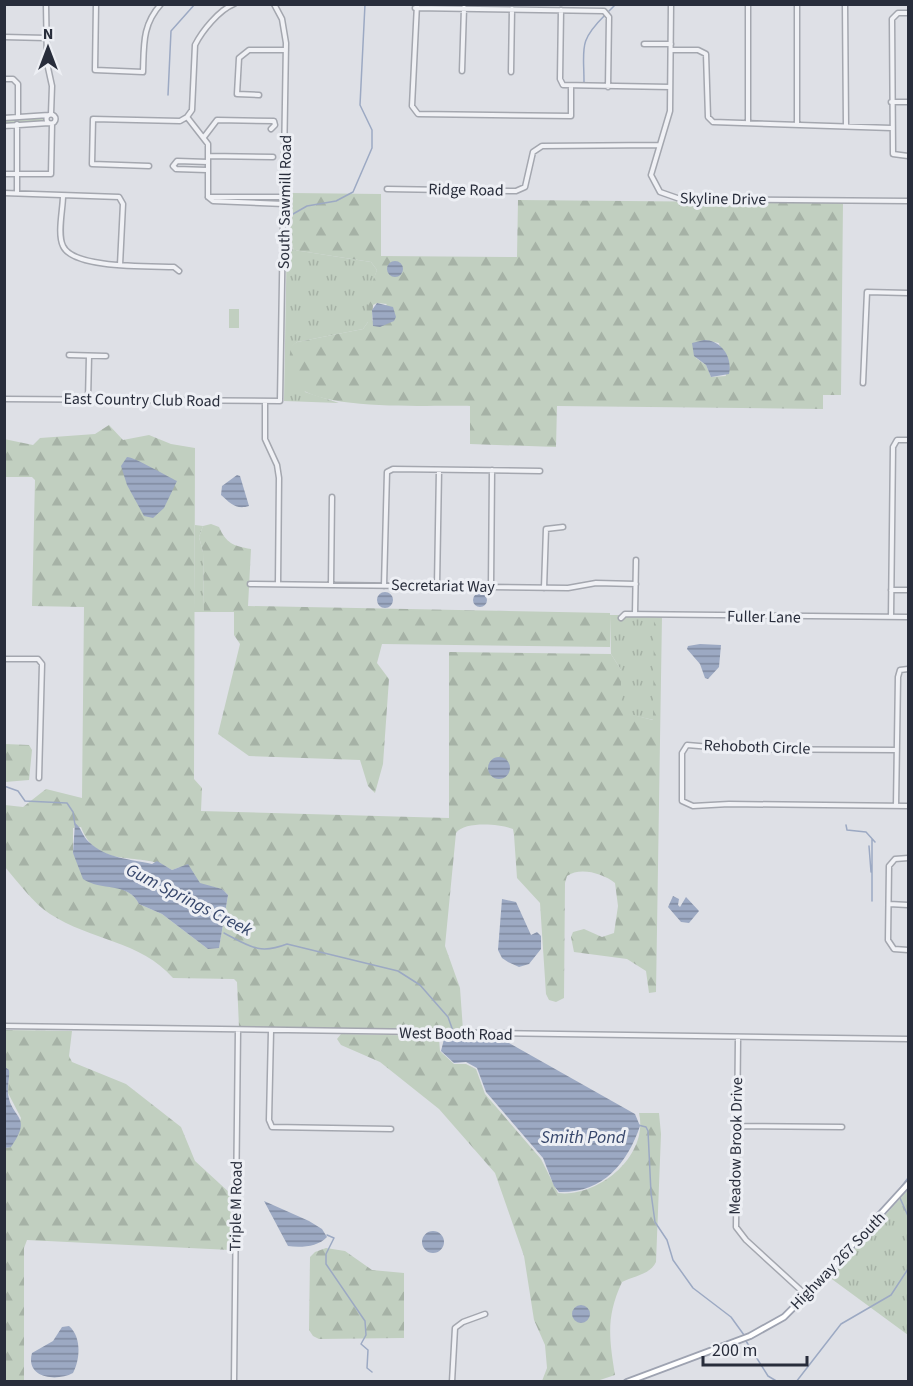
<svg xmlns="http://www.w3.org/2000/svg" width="913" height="1386" viewBox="0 0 913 1386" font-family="'Source Sans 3',sans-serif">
  <defs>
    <pattern id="grass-tufts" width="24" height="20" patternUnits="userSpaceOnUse" patternTransform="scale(1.5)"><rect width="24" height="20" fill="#c1cfc0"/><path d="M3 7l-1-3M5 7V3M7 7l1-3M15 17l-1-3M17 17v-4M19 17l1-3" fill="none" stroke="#a6b2a6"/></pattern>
    <pattern id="forest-firs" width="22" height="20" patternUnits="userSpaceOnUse" patternTransform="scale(1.5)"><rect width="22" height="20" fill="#c1cfc0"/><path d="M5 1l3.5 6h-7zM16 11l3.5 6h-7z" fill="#a6b2a6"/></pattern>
    <pattern id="water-rules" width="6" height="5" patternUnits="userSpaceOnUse" patternTransform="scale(1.5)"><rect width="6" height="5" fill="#9ca9c3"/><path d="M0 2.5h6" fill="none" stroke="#7f8aa0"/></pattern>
  </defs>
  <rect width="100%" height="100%" fill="#dee0e6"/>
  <!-- grass -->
  <path fill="url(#grass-tufts)" d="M42,116L45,119L43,121L5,125V120Z
    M287,231L294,250L371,262L377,270L369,293L368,322L363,329L297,342L291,347L305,392L339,403L284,401Z
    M195,525L203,526L199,537L203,552L204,612H194Z
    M610,615H654V720L621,713V670L611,654Z
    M908,1190V1335L829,1277Z"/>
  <!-- forest -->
  <path fill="url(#forest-firs)" fill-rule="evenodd" d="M292,193L381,194V256L517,257L518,200L843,203L841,395H823V409L557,406L556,447L470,444V406C432,405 323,411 297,386C287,376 289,359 291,346L297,342L363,329L368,322V293L377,270L371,262L294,250L287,231V198ZM377,303L387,304L372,321L373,305ZM704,340L719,343L726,376L711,377L706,365L696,358Z
    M109,425L123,440L149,435L171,444L195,448L194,779L202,788L201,811L449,818V652L611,654L621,670V712L653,720L654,615L662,616L656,992L649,993L646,971L627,959L574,952L571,937L573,932L584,929L602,937L614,933L618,906L615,883C602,873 580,867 567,876L565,883L564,998L556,1002L549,1000L546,994L540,903L517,878L514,835L513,829C500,824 465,821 456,833L445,946L460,988L463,1030L239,1027L237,982L234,979L173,978C141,941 90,940 50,914C33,903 18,882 5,867V805L23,807L46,789L82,798L84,607L32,606L35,480L32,477H5L4,439L33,445L40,438L95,434ZM81,827C98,872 142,849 172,870L180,867L200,884L222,889L228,895L219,948L208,949L162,914L139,904C132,887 108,886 92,883L73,853V828Z
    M211,524L219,527C226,543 233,546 251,549L248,606L610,613V647L382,644L377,663L389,679L383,764L375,793L368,786L360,760L249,756L218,734L240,644L234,635V612H204L203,552L199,537L203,526Z
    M5,744L29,745L32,750L29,780L5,782Z
    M5,1030L72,1031L69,1056L72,1062L126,1084L181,1127L195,1161L231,1194L230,1250L27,1240L24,1248V1381H5V1148L11,1147L21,1118L8,1093L9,1074L5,1067Z
    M341,1034L434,1036L439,1039L440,1051L454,1064H466L476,1069L485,1094L541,1159L558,1193C598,1198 649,1156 639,1113H659L661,1134L656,1262C651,1274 634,1276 622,1282C606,1317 609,1337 615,1375L597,1381H542L547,1368L545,1345L534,1320L524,1256L495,1173L439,1109L380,1062L341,1045L337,1039Z
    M326,1248L345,1251L372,1270L404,1273V1338L319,1339L313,1336L309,1330L310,1257L315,1252Z"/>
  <!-- garden -->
  <path fill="#c1cfc0" d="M229,309H239V328H229Z"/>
  <!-- water -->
  <path fill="url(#water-rules)" d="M387 269a8 8 0 1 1 16 0a8 8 0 1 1-16 0Z
    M377,303L393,307L396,317L394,321L380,327L373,326L372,310Z
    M704,340C721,340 733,357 729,374L711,377L706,365L694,356L692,343Z
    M127,457C134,457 167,476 177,481L164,508L153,518L144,516L127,485L121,466Z
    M237,475L240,476L249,506C236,510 230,503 221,495L222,486Z
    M377 600a8 8 0 1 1 16 0a8 8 0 1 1-16 0Z
    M473 600a7 7 0 1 1 14 0a7 7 0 1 1-14 0Z
    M700,644L721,645L719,667L708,679L705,678L700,664L687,649L688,646Z
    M488 768a11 11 0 1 1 22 0a11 11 0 1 1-22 0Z
    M75,823C82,828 82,836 89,842C105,858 130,859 152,864L157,861L172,870L188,864L200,883L222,889L228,895L219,948L208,949L162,914L139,904C129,882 100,891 83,879L73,853Z
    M673,896L679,899L678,905L680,907L686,897L699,911L689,923L681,922L668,907Z
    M502,899L516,902L531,935L537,932L541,936V949L529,964L519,967L508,962L502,958L498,950Z
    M455,1037L490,1039L509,1043L635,1114L640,1126C627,1164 603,1193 559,1192L554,1186L543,1158L486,1092L477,1068L466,1062L454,1063L441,1051L444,1039Z
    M5,1067L9,1070C10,1078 7,1086 8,1094C12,1120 33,1115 11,1147L5,1148Z
    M264,1201L309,1221L322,1229L327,1237C318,1247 300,1248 288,1246Z
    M422 1242a11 11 0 1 1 22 0a11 11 0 1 1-22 0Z
    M572 1314a9 9 0 1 1 18 0a9 9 0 1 1-18 0Z
    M69,1326C82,1337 80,1360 73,1373C56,1382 25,1378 32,1353L53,1341L62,1327Z"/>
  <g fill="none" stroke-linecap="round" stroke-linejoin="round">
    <!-- stream -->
    <path stroke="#9ca9c3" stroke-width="1.5" d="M609,11L616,4
      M584,83C584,47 578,42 605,15
      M168,95L171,31L195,4
      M286,218L307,206L336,201L353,192L372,148V130L360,105L365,4
      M4,786L18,791L25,801L67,803L73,812L75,825
      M846,825L847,830L866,832L875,842
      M869,846L871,872
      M872,901V839
      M224,933C249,946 259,955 287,944L398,971L420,985L448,1017L453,1031
      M638,1125L646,1127L648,1131L651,1193L655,1222L667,1240L673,1260L693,1288L731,1317L744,1335
      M896,1194L908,1178
      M900,1198L908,1216
      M327,1235L334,1238L326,1254V1264L365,1321L366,1335L361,1344L368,1350L367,1368L372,1372
      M746,1341L768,1376L778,1382
      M796,1382L841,1324L891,1295L908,1269"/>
    <defs>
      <path id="minor" d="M46,4L47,63L52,86L51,114
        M96,4L95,70L143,72C144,45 142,25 161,4
        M417,4L412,106L418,114L571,116V87
        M671,4L670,111L651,175L660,192L680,199L908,201
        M748,4V123
        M845,4L846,126
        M415,8L604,11L609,17L608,87
        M561,10L560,79L563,85L670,87
        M908,13H898L892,19L893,154L908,156
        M4,37L46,38
        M644,44H671
        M671,50H698L706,54L708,117L713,122L891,128
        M462,71L464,8
        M511,72L512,9
        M4,79H13L18,84V115
        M259,95L237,94L239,58L249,50H286
        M891,102H908
        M46.5 119a4.5 4.5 0 1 1 9 0a4.5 4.5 0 1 1-9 0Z
        M187,117L208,144V197
        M4,118L49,115
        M797,125V4
        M4,126L49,123
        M204,137L217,120L274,121L275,125L271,129
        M208,156L273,157
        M149,166L92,164L93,119L180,121L187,117L192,110L195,45C202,31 219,10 234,4
        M207,170L176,169L173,166L177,161L208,162
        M4,174H51L52,124
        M387,189L516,191L525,187L533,152L542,146L659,145
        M4,193L119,197L123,204L120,265
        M17,193V124
        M63,196C63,209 57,234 63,246C73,269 151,266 174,267L179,271
        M284,204L213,201L208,197H285
        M69,355L106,356
        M863,383L867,292L908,293
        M4,399L280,401L286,43L282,19L274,4
        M88,400L89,356
        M265,402V439L277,465L279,478L278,584
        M250,584L568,588L596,583L636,584
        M331,585L332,497
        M384,586L387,472L393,469L540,471
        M437,586L439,470
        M491,587L492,470
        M544,588L546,529L563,527
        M891,590H908
        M635,614L636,560
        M891,617L893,447L897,440H908
        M621,618L625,614L908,617
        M4,659H38L42,664L39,778
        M896,750L735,749L687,745L682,753V801L693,806L729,804L908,806
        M896,806L898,677L900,670L908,669
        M908,858L895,859L889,866L888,940L894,949L908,950
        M889,904L908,905
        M4,1026L908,1039
        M271,1031L269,1120L272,1127L391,1129
        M738,1038L736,1227L746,1240L806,1295
        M736,1126L842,1127
        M234,1382L238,1030
        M452,1382L455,1328L463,1322L485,1314"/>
      <path id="major" d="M627,1382L750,1336L784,1317L813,1288L908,1184"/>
    </defs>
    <!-- minor casing -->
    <use href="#minor" stroke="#a4a7af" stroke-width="7"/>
    <!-- major casing -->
    <use href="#major" stroke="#9ea3b1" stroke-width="8"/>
    <!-- minor -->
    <use href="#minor" stroke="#f0f1f5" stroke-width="4"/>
    <!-- major -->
    <use href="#major" stroke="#fff" stroke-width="4.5"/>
  </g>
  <g text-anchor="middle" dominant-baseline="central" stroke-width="6" stroke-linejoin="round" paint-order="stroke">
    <!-- street labels -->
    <g font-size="16" fill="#282d3b" stroke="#edeff4">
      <text transform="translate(466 190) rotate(1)">Ridge Road</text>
      <text transform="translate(723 199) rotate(1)">Skyline Drive</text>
      <text transform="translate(285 202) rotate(-89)">South Sawmill Road</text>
      <text transform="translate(142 400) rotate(1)">East Country Club Road</text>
      <text transform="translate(443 586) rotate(1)">Secretariat Way</text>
      <text transform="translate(764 617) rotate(1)">Fuller Lane</text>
      <text transform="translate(757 747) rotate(2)">Rehoboth Circle</text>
      <text transform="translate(456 1034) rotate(1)">West Booth Road</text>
      <text transform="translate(736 1146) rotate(-89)">Meadow Brook Drive</text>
      <text transform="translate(236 1206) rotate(-89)">Triple M Road</text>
      <text transform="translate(838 1261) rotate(-46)">Highway 267 South</text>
    </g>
    <!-- water labels -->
    <g font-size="18" font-style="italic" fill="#36466b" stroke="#edeff4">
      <text transform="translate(189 900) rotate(27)">Gum Springs Creek</text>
      <text x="583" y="1137">Smith Pond</text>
    </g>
  </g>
  <!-- border -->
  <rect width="913" height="1386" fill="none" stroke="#282d3b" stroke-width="12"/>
  <!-- north arrow -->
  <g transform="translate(48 48)" stroke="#edeff4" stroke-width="4.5" paint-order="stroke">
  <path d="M0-4.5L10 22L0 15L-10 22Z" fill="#282d3b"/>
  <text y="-9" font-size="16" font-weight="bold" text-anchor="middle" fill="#282d3b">N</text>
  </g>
  <!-- scale -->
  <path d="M703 1356v9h104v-9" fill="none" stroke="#282d3b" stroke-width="3"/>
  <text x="712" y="1356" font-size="18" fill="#282d3b" stroke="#edeff4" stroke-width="4.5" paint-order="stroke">200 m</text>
</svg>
